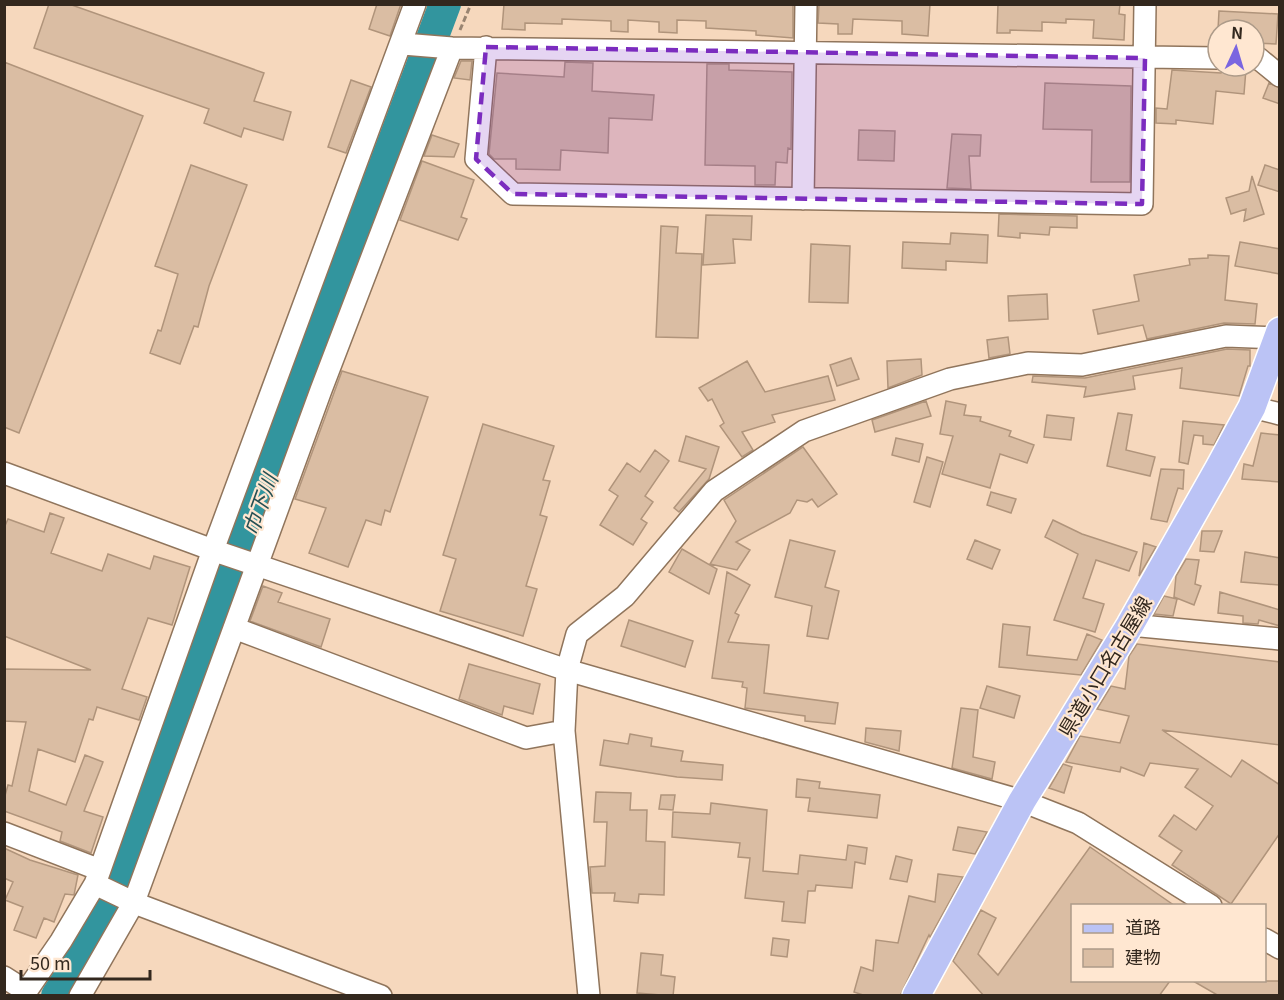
<svg xmlns="http://www.w3.org/2000/svg" width="1284" height="1000" viewBox="0 0 1284 1000" font-family="Georgia,'Noto Sans JP',serif">
  <rect width="100%" height="100%" fill="#f6d8bd"/>
  <g fill="none" stroke-linecap="round" stroke-linejoin="round">
    <!-- river -->
    <path stroke="#32959e" stroke-width="32" d="M57,996L79,963L111,898L445,4"/>
  </g>
  <!-- building -->
  <path fill="#dabda3" stroke="#b0947b" stroke-width="1.5" d="M49,4H69L264,73L254,101L291,112L283,140L244,128L241,137L204,123L209,109L34,48Z
    M377,4H401L390,36L369,29Z
    M504,4H793V38L756,35V31L706,28V21L677,20V33L659,32V22L628,20V32L611,31V21L562,19V24L525,23V30L502,29Z
    M819,4H930L928,36L902,34V21L853,19L852,34H838V24L818,23Z
    M998,4H1120L1119,14L1125,15L1124,40L1093,38L1094,20L1066,19V23L1042,22V31L1010,30V33H997Z
    M1219,11L1278,14L1276,44L1254,43V30H1218Z
    M461,61H472L470,80L454,78Z
    M4,62L143,116L19,433L4,427Z
    M565,62L593,63L592,91L654,95L652,120L609,118L608,153L561,150L560,170L516,169V159H494L489,154L497,73L564,77Z
    M707,64H729V70L792,72L791,149L788,148L787,163L776,162L775,185H755V166L705,165Z
    M1226,67L1246,69L1244,94L1216,91L1213,124L1176,120V124L1156,123V108L1167,109L1172,70L1221,73Z
    M351,80L371,87L346,153L328,147Z
    M1045,83L1131,86L1130,182H1091L1092,130L1043,129Z
    M1269,83L1280,88V104L1263,98Z
    M859,130L895,131L894,161L858,160Z
    M952,134L981,135L980,156H969L971,189L947,188Z
    M432,135L459,144L454,157L424,156Z
    M422,161L474,180L461,217L467,219L458,240L400,220Z
    M191,165L247,185L209,286L198,327L194,326L180,364L150,353L158,330L161,331L178,274L155,266Z
    M1265,165L1280,170V192L1258,185Z
    M1252,176L1264,214L1244,221L1246,209L1231,214L1226,198L1249,191Z
    M999,214L1077,216V228L1050,227L1049,235L1020,233V238L998,236Z
    M706,215L752,216L751,240L733,239L735,263L703,265Z
    M661,226L678,227L676,253L702,254L698,338L656,337Z
    M951,233L988,235L987,263L946,261V270L902,268L903,242L950,244Z
    M1240,242L1280,249V274L1235,266Z
    M811,244L850,246L848,303L809,302Z
    M1208,255L1229,256L1225,300L1257,304L1255,324L1224,323L1147,339L1143,325L1098,334L1093,310L1139,301L1134,275L1190,265L1189,259L1208,258Z
    M1047,294L1048,319L1009,321L1008,296Z
    M1008,337L1010,354L989,358L987,340Z
    M1227,349L1250,350V366H1248L1239,396L1180,388L1182,368L1133,376L1135,389L1084,397L1086,387L1032,382L1033,376L1085,378Z
    M851,358L859,379L837,386L830,365Z
    M921,359L922,375L888,388L887,361Z
    M747,361L765,392L828,376L835,400L772,415L775,422L742,432L753,450L742,457L720,426L724,423L712,399L708,401L699,388Z
    M342,371L428,397L390,512L385,510L381,525L366,520L348,567L309,553L326,508L295,499Z
    M926,401L931,416L875,432L872,420Z
    M946,401L966,405L964,415L981,417L980,421L1011,431L1009,436L1034,445L1027,463L1000,454L990,488L942,474L953,436L940,434Z
    M1118,413L1132,415L1126,450L1155,457L1150,476L1107,466Z
    M1047,415L1074,418L1071,440L1044,437Z
    M1183,421L1224,425L1214,445L1203,444V436L1194,435L1188,464L1179,462Z
    M483,424L554,446L543,480L550,481L540,515L547,517L526,586L537,589L523,636L440,611L456,559L443,555Z
    M1261,433L1280,435V482L1242,479L1244,464L1253,466Z
    M686,436L719,447L709,479L679,512L674,508L706,469L679,461Z
    M896,438L923,444L919,462L892,455Z
    M803,447L837,494L818,507L812,499L807,502L797,500L790,513L736,542L750,550L737,570L710,564L736,521L724,500Z
    M655,450L669,461L645,496L653,502L641,519L647,523L633,545L600,525L618,496L609,490L627,463L640,472Z
    M927,457L943,462L930,507L914,502Z
    M1161,469L1184,470L1183,489L1178,488L1167,522L1151,519Z
    M991,492L1016,499L1011,513L987,505Z
    M50,513L64,518L51,553L102,571L108,554L150,569L154,556L190,567L172,625L148,618L122,689L147,697L139,720L97,707L93,720L89,719L75,762L38,749L29,791L66,805L85,755L103,762L84,811L103,817L91,853L60,841L62,832L4,811V799L8,785L12,786L26,722L4,721V669L91,670L4,636V528L8,519L44,532Z
    M1053,520L1082,534L1137,552L1129,571L1096,560L1083,598L1104,604L1095,632L1054,620L1078,554L1045,537Z
    M1202,531H1222L1214,552L1200,551Z
    M790,540L835,551L825,587L839,591L828,639L807,636L812,606L775,597Z
    M975,540L1000,550L992,569L967,559Z
    M1144,543L1156,547L1139,576Z
    M682,549L717,569L709,594L669,572Z
    M1245,552L1280,558L1279,585L1241,582Z
    M1186,559L1199,560L1195,584L1201,586L1194,605L1174,597L1176,576Z
    M727,572L750,585L735,613L739,615L728,642L769,645L764,693L838,703L835,724L805,721V716L745,708L747,688L742,687L743,682L712,678Z
    M263,586L282,593L278,602L330,619L321,647L250,621Z
    M1220,592L1280,610V626L1259,620L1258,624L1243,623V616L1218,613Z
    M1164,596L1177,599L1173,616L1154,614Z
    M629,620L693,641L685,667L621,646Z
    M1003,624L1030,627L1027,655L1077,660L1087,634L1102,640L1081,675L999,667Z
    M1137,644L1280,662V745L1162,730L1231,777L1242,760L1280,785V833L1231,904L1172,865L1182,851L1159,836L1174,815L1196,830L1213,806L1185,787L1198,769L1150,763L1144,776L1121,767L1120,772L1066,762L1080,736L1120,743L1129,716L1097,709L1111,686L1125,689L1129,656Z
    M469,664L540,684L533,714L504,706L502,715L459,699Z
    M987,686L1020,696L1014,718L980,708Z
    M961,708L978,710L973,757L995,762L992,779L952,768Z
    M866,728L901,731L899,751L865,742Z
    M630,734L652,738L651,746L683,751L681,761L723,765L722,780L677,777L600,765L604,740L628,744Z
    M1063,764L1072,767L1064,793L1049,788Z
    M797,779L820,782L819,788L880,795L877,818L808,811L810,798L796,797Z
    M596,792L631,793L630,810H647L646,841L665,842L664,895L639,894L638,903L614,901L615,893H592L590,867L605,866L607,822H594Z
    M661,795H675L673,810L659,809Z
    M711,803L767,810L763,871L798,874L800,855L846,860L848,845L867,848L865,864L855,862L852,888L816,885L815,891H808L805,923L782,921L784,902L745,898L750,858L738,857L740,843L672,837L673,812L710,814Z
    M958,827L987,832L975,854L953,850Z
    M1090,847L1175,906H1072V981H1170L1159,996H984L953,961L981,910L996,918L978,954L998,975Z
    M4,848L30,860L78,875L74,895L65,894L54,922L44,918L36,938L14,930L23,907L5,900L13,882L4,878Z
    M896,856L912,860L907,882L890,879Z
    M938,874L963,877L930,937L929,935L900,996H866L854,992L861,967L873,971L876,940L898,943L909,896L935,902Z
    M773,938L789,940L787,957L771,955Z
    M641,953L663,955L661,975L675,977L673,996L637,993Z
    M1193,981H1280V996H1219Z"/>
  <g fill="none" stroke-linecap="round" stroke-linejoin="round">
    <defs>
      <path id="minor" d="M403,44L452,48L1218,58
        M486,47L476,159L513,194L1142,204L1145,4
        M1254,58H1258L1280,76
        M803,199L806,4
        M1252,407L1280,414
        M4,473L221,553L567,670L1022,801L1078,823L1211,906
        M1130,625L1280,639
        M234,628L526,738L564,731
        M4,833L100,870
        M95,884L137,904L381,996
        M1264,939L1280,948
        M4,977L26,991
        M23,996L61,941L95,884L213,550L415,4
        M80,996L134,902L321,390L452,48
        M589,996L564,731L567,670L577,634L625,596L714,491L804,431L950,379L1028,363L1082,365L1226,336L1280,338"/>
      <path id="major" d="M916,996L1022,801L1130,625L1219,468L1252,407L1280,331"/>
    </defs>
    <!-- minor casing -->
    <use href="#minor" stroke="#90755c" stroke-width="24"/>
    <!-- major casing -->
    <use href="#major" stroke="#fff" stroke-width="30"/>
    <!-- path -->
    <path stroke="#998471" stroke-width="3" stroke-dasharray="6 3" stroke-linecap="butt" d="M460,30L471,4"/>
    <!-- minor -->
    <use href="#minor" stroke="#fff" stroke-width="21"/>
    <!-- major -->
    <use href="#major" stroke="#bbc3f5" stroke-width="27"/>
  </g>
  <!-- marked area -->
  <path fill="#7b2cbf" fill-opacity="0.2" stroke="#7b2cbf" stroke-width="4.5" stroke-dasharray="12 8" stroke-linejoin="round" d="M486,47L1145,58L1142,204L513,194L476,159Z"/>
  <g text-anchor="middle" dominant-baseline="central" stroke-width="4.5" stroke-linejoin="round" paint-order="stroke">
    <!-- street labels -->
    <g font-size="20" fill="#33281e" stroke="#ffe7d1">
      <text transform="translate(1104 666) rotate(-59)">県道小口名古屋線</text>
    </g>
    <!-- water labels -->
    <g font-size="21" font-style="italic" fill="#255054" stroke="#ffe7d1">
      <text transform="translate(259 504) rotate(-70)">巾下川</text>
    </g>
  </g>
  <!-- border -->
  <rect width="1284" height="1000" fill="none" stroke="#33281e" stroke-width="12"/>
  <!-- legend -->
  <rect x="1071" y="904" width="195" height="78" fill="#ffe7d1" stroke="#ad9b89" stroke-width="1.5"/>
  <rect x="1083" y="924" width="30" height="9" fill="#bbc3f5" stroke="#ad9b89" stroke-width="1.5"/>
  <text x="1125" y="934" font-size="18" fill="#33281e">道路</text>
  <rect x="1083" y="949" width="30" height="18" fill="#dabda3" stroke="#ad9b89" stroke-width="1.5"/>
  <text x="1125" y="964" font-size="18" fill="#33281e">建物</text>
  <!-- north arrow -->
  <g transform="translate(1236 48) rotate(4)"><circle r="28" fill="#ffe7d1" stroke="#ad9b89" stroke-width="1.5"/>
  <path d="M0-4.5L10 22L0 15L-10 22Z" fill="#7a65e0"/>
  <text y="-9" font-size="16" font-weight="bold" text-anchor="middle" fill="#33281e">N</text>
  </g>
  <!-- scale -->
  <path d="M21 970v9h129v-9" fill="none" stroke="#33281e" stroke-width="3"/>
  <text x="30" y="970" font-size="18" fill="#33281e" stroke="#ffe7d1" stroke-width="4.5" paint-order="stroke">50 m</text>
</svg>
